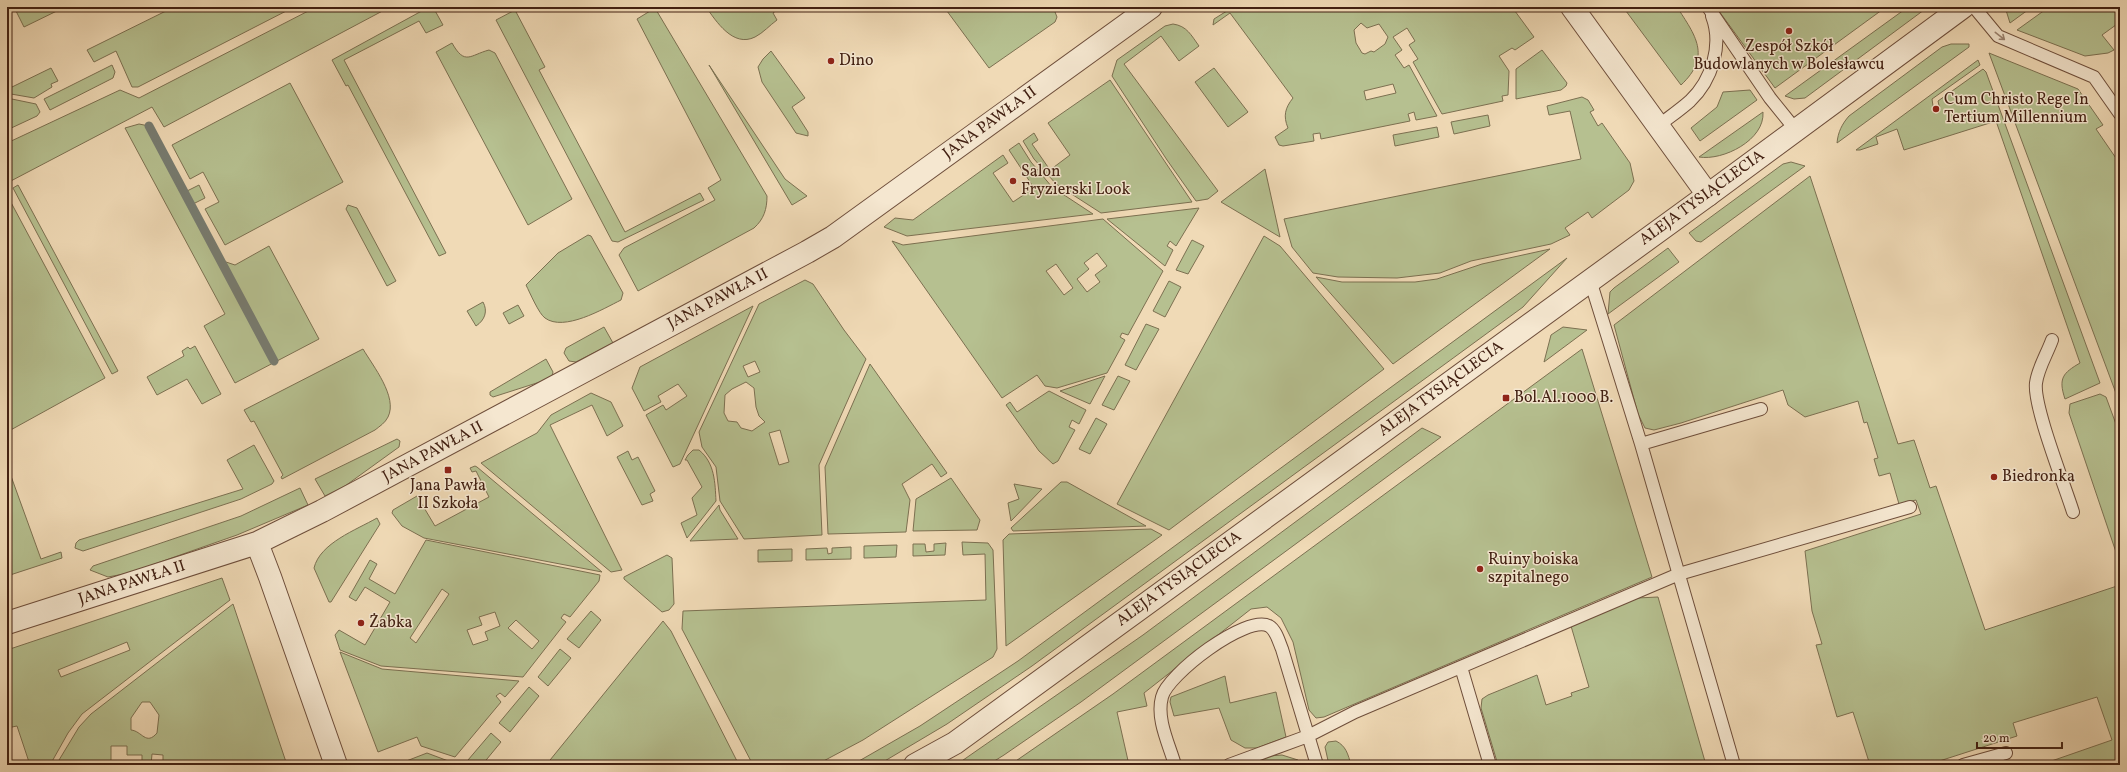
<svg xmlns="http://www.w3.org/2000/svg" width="2127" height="772" viewBox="0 0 2127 772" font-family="Vollkorn,serif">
  <rect width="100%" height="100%" fill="#f0dab6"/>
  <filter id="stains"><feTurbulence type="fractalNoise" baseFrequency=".005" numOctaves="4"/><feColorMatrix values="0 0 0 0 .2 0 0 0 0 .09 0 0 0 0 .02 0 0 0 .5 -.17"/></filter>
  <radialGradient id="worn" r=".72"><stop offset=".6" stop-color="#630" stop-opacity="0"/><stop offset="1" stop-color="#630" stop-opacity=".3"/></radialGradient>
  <!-- green -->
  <path fill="#b6c090" stroke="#7c7051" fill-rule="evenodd" d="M24,7H65L24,27L16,11Z
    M174,7H294L138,87H132L116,51L94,62L87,50Z
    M316,7H390L164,127L152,107L7,183V143L120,90L139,98Z
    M429,7H433L443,25L426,33L419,21L344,60L446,253L439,256L348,85L346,86L332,60Z
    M706,7H781L773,13L777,20C770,25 763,33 755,37C733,48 716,21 706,7Z
    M944,7H1043L1045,10L1049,7H1053L1057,17L1055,22L989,68Z
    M1229,7H1512L1534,37L1515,50L1512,48L1499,56L1509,71L1508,95L1502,96L1503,101L1442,114L1413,62L1418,59L1409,45L1415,41L1407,28L1393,37L1402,50L1395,55L1404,68L1409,65L1437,116L1416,120L1414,112L1408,114L1410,121L1321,139L1320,133L1313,134L1314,141L1283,146L1279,145L1275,137L1288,128C1283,116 1285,108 1293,98L1230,13L1213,25L1214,19L1230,9ZM1361,23L1367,28L1379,24L1388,37L1385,44L1374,52L1371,51L1365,54L1362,53L1356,43L1354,30ZM1393,84L1396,93L1366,100L1364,91Z
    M1623,7H1677C1695,35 1712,56 1681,85Z
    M1716,7H1886L1775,88Z
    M1908,7H1928L1805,98L1794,99L1785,96Z
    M2005,7H2032L2010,23Z
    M2049,7H2120V22L2102,35L2114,50L2108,53L2085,56L2017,30Z
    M655,8L767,196C767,209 764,219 754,228L638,291L619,255L624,248L715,200L708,188L721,180L637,19Z
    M515,10L545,67L539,70L625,232L700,193L704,200L618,242L612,241L496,20Z
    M1173,24C1187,26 1191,35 1199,46L1179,61L1161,36L1124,64L1218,191L1208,199L1196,201L1167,160L1112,76L1117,60L1165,26Z
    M452,43C465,66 470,55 489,50L495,53L572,199L528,225L436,52Z
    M1951,44H1969V47L1837,143C1838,132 1842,124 1849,116L1942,47Z
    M1542,50L1567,83L1566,86L1561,90L1516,99V69Z
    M771,51L805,98L792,107L808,132V136L796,133L762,82L758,67L763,59Z
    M1989,53L2078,89L2103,125L2096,129L2120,164V404Z
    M1978,60L1980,65L1932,99L1934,113L1940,110L1938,101L1983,69L1986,72L2100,383L2065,399C2058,378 2063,373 2080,363L1996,121L1904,150L1897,129L1876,137L1878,144L1860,150H1856Z
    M112,65L115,72L113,78L50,110L44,99Z
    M709,65L785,179L807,196L792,205Z
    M51,68L58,81L51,84L52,87L34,98L11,94L7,87V78L12,87Z
    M1214,68L1248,112L1228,127L1195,82Z
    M1110,80L1192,202L1101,213L1056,184L1034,159L1023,141L1034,133L1038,140L1032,144L1050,170L1070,155L1048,123Z
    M290,83L343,182L225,245L205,209L219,202L203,172L190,179L172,145Z
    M1750,90L1757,100L1700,141L1691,128L1717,107L1723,92Z
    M1582,97L1588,100L1594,110L1590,112L1598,126L1602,123L1630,163L1634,181L1629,190L1592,218L1588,212L1565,228L1570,235L1551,244L1471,261L1440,273L1397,278L1338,277L1313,273L1292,247L1284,219L1581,159L1570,111L1549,115L1547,106Z
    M7,98L36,104L40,112L37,116L7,130Z
    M1763,112C1765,140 1723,161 1699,157Z
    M1488,115L1490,126L1454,134L1451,122Z
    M139,124L149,126L185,192L199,185L205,198L191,205L220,260L235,265L269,246L319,339L235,383L204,326L225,314L125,128Z
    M1437,127L1439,137L1395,146L1393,135Z
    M1019,143L1031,162L1052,187L1093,214L907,236L884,227L895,218L913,220L1003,155L1008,163L993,173L1013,202L1034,188L1009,150Z
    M1791,162L1805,166L1701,242L1696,241L1689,233L1783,164Z
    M1265,169L1280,237L1221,202Z
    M1810,176L1898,444L1914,440L1930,488L1936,486L1985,630L2120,585V765H2040L2112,740L2097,697L2013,723L2017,736L1927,765H1870L1853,712L1837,717L1816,645L1822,644L1812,611L1805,551L1921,514L1916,500L1899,504L1890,473L1879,476L1874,459L1878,458L1867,422L1864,423L1858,401L1805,417L1788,405L1783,390L1681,423L1654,430L1645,428L1638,414L1614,325Z
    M18,185L118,371L112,374L13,188Z
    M7,195L105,378L7,432Z
    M348,205L357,208L396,281L387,286L346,209Z
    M1199,208L1176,246L1170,241L1167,246L1173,250L1165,266L1107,219Z
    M1103,219L1163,271L1128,335L1122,333L1120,337L1125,340L1107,373L1057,388L1045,386L1037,375L1002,398L892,241L903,245ZM1097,253L1107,266L1095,275L1100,282L1087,292L1077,279L1089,269L1084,263ZM1056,264L1073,288L1064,295L1046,271Z
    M588,235L591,236L623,293L621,300C603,309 564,332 545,318C539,314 530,293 526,285L558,253Z
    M1264,236L1280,246L1384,369L1169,530L1117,504Z
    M1192,240L1204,246L1188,274L1176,270Z
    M1668,248L1679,262L1608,314L1610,292L1614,288Z
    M1550,249L1393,364L1316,277L1342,282H1415L1437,279L1482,264Z
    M1567,258L1523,307L1032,666L947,724L878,765H852L920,726L1018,661Z
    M805,280L813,284L844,330L866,359L819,465L822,535L744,539L720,501L716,467L702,447L699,432L759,304ZM755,361L760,372L748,377L743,366ZM746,382L754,388L756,407L759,416L765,422L752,431L741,428L737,422L728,421L724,413L725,395L732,389ZM780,430L789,462L779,465L769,433Z
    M1169,281L1181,287L1165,317L1153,311Z
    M483,302C488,311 485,320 476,326L467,311Z
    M518,305L524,316L509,324L503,313Z
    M753,306L680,464L673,467L646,415L663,405L666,410L687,396L678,384L658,396L661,402L644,411L632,388L640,367Z
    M1146,324L1159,329L1136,370L1125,365Z
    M604,327L613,343L576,362L569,361L564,353L566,348Z
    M1563,327L1587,330L1544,362L1551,335Z
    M195,346L221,394L202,404L187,379L157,395L147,377L184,356L182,351L188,347L190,349Z
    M363,349C373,366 398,397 388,417C385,423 380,426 375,430L282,479L281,477L283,475L254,421L251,422L244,410Z
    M1582,349L1652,577L1324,717L1316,718L1309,710L1293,642L1281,618L1267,607L1251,609L1144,693L1147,706L1117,712L1129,765H1010L1113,694Z
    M546,359L553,372L552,376L543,381L493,397L490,395V392Z
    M870,364L947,473L941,477L932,464L902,484L910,500L906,532L828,534L825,467Z
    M1105,376L1090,404L1060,391Z
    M1118,376L1130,381L1114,410L1102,405Z
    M1049,391L1086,410L1079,424L1072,420L1069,427L1075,430L1058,461L1053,464L1039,451L1006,405L1010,402L1017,412Z
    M591,393L611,402L623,426L607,436L592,405L550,425L622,570L611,572L481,463L537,433L551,415Z
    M2100,394L2106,397L2120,435V564L2069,413L2070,404Z
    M1096,418L1107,424L1090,454L1079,449Z
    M1422,428L1441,437L1081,702L1004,755L988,765H956L1143,635Z
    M397,439L400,441L399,447L345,486L325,496L315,479Z
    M254,445L274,481L272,484L241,499L83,551L75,548L76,543L79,540L243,489L227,460Z
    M693,450H699C715,463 715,483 716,501L687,538L681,523L697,515L692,498L702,487L687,460H685L688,455Z
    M628,451L632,460L638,457L655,491L650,494L653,501L642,505L617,457Z
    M7,465L41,559L61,552L62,558L7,576Z
    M475,466L477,467L602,572L424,538L402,526L392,513L393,510L417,496L435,526L489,497L476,471L472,472L470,468Z
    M951,478L980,520L977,530L913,531L916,499Z
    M1061,482H1067L1146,526L1013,531L1011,528Z
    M1014,484L1042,489L1011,521L1008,503L1019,499Z
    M300,488L308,505L237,535L129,573L108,577L90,570L93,566L241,516Z
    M719,505L720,510L738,539L690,541Z
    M377,518L380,524L331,602H329L314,568C320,543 356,530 377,518Z
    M1151,529L1162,535L1006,646L1003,540L1009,534Z
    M426,540L600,575L599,581L570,617L564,614L561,618L566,622L523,677L381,666L340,650L335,635L339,630L365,645L390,602L365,587L356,601L349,597L370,560L377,564L369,579L395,594ZM442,589L449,594L416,643L410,638ZM495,612L500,626L485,632L488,640L473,645L467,630L482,625L479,617ZM516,620L539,641L532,649L508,628Z
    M962,542L988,543L993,550L997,649L993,657L863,740L816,765H753L682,629L683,611L986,600L985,554L963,555Z
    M946,543L945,555L913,556V544H925L926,552L934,551V544Z
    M897,545L896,557L864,558V546Z
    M851,547V559L806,560V549L827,548L828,554L832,553V548Z
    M792,549V561L758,562V550Z
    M667,555L672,558L674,604L669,610L662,612L624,579V577Z
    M222,578L230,600L82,714L68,733L50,765H30L17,726L7,728V650ZM127,642L130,650L61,677L58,670Z
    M1658,597L1706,765H1498L1481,708L1482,699L1488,695L1537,675L1546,705L1572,696L1571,693L1589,687L1571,626L1637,598Z
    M233,604L287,765H163V755L152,754L151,765H142V755H127V746H111V762L126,763V765H56L79,727L91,714ZM142,702H150L159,715L157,733C146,746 142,731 131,730V718Z
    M591,611L601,620L579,648L567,639Z
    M663,621L671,631L739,765H546Z
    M560,649L571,658L548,686L538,677Z
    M340,652L382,669L519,681L505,697L500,693L496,696L501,702L455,757L421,746L417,737L378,752Z
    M1225,676L1230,703L1276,692L1286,737L1257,748H1245L1231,740L1219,708L1174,716L1170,702L1171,697Z
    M529,687L539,696L510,732L499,723Z
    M491,733L501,742L482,765H474L468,760Z
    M1336,741C1346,746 1348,754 1351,765H1329L1325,747L1328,742Z
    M427,753L451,762L448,765L441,762L439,765H396Z
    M1282,755L1298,760L1303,765H1245L1268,756Z"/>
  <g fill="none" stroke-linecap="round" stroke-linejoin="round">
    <!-- stream -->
    <path stroke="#777c71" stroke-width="9" d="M149,126L274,361"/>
    <defs>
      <path id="service" d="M1708,7L1770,98L1795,129
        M1974,7L1998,36L2094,77L2120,114
        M1658,126C1668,118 1680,110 1690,101C1712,80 1723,45 1712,16
        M1590,280L1641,444L1734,765
        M2052,340C2047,354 2038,368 2036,383C2033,406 2065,486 2073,512
        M1641,444L1761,409
        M1461,667L1490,765
        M1175,765C1169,744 1156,719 1162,697C1167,675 1246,614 1269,626C1276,630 1279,642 1282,649L1317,765
        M1229,765L1308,736L1355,712L1679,574L1910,507
        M1963,765L2006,753"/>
      <path id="minor" d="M1572,7L1708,195
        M257,543L270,577L336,765
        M7,623L257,543L322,511L807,252L833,237L1151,7"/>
      <path id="tertiary" d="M915,765L955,743L1708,195L1963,7"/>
    </defs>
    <!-- service casing -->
    <use href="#service" stroke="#6e4e3b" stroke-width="14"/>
    <!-- minor casing -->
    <use href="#minor" stroke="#6e4e3b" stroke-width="24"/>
    <!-- tertiary casing -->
    <use href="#tertiary" stroke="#6e4e3b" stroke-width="24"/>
    <!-- service -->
    <use href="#service" stroke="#f5e7d0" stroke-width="12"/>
    <!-- minor -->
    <use href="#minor" stroke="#f5e7d0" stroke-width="22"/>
    <!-- tertiary -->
    <use href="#tertiary" stroke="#f5e7d0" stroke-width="22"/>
  </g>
  <!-- one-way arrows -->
  <defs><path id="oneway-shaft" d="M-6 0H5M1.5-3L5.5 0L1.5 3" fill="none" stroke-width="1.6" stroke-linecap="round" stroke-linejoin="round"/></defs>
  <use stroke="#9c8471" href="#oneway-shaft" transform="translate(2000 36) rotate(38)"/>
  <!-- markers -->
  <g fill="#8f2418" stroke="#f5e7d0" stroke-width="1.5">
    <circle cx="1789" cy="31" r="4"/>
    <circle cx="831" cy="61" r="4"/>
    <circle cx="1936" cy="109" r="4"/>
    <circle cx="1013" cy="181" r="4"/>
    <rect x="1502" y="394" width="8" height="8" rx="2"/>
    <rect x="444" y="466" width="8" height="8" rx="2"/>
    <circle cx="1994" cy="477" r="4"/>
    <circle cx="1480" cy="569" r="4"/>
    <circle cx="361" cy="623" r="4"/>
  </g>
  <g text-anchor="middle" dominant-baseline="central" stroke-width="3" stroke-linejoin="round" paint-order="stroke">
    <!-- poi labels -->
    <g font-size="16" fill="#422012" stroke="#f5e7d0" text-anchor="start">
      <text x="1789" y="47" text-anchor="middle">Zespół Szkół<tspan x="1789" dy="18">Budowlanych w Bolesławcu</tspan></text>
      <text x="839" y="61">Dino</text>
      <text x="1944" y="100">Cum Christo Rege In<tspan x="1944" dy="18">Tertium Millennium</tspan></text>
      <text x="1021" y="172">Salon<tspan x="1021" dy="18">Fryzierski Look</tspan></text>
      <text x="1514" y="398">Bol.Al.1000 B.</text>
      <text x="2002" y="477">Biedronka</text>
      <text x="448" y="486" text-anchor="middle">Jana Pawła<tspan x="448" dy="18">II Szkoła</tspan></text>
      <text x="1488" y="560">Ruiny boiska<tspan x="1488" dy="18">szpitalnego</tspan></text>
      <text x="369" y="623">Żabka</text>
    </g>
    <!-- street labels -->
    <g font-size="16" fill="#422012" stroke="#f5e7d0">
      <text transform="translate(990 123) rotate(-36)">JANA PAWŁA II</text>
      <text transform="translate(1702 198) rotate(-36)">ALEJA TYSIĄCLECIA</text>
      <text transform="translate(718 299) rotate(-28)">JANA PAWŁA II</text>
      <text transform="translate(1441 389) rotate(-36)">ALEJA TYSIĄCLECIA</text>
      <text transform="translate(433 452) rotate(-28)">JANA PAWŁA II</text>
      <text transform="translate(1179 579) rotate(-36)">ALEJA TYSIĄCLECIA</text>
      <text transform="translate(132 583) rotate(-18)">JANA PAWŁA II</text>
    </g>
  </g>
  <!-- margin -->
  <rect width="2127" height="772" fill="none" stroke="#f0dab6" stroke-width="24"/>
  <rect x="8" y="8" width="2111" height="756" fill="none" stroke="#422012" stroke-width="2"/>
  <rect x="12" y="12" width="2103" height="748" fill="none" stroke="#422012"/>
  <!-- scale -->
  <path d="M1977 742v6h85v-6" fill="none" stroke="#422012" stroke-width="2"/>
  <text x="1983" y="742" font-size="12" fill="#422012" stroke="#f5e7d0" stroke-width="3" paint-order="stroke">20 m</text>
  <rect width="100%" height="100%" filter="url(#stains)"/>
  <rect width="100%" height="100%" fill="url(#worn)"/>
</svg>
